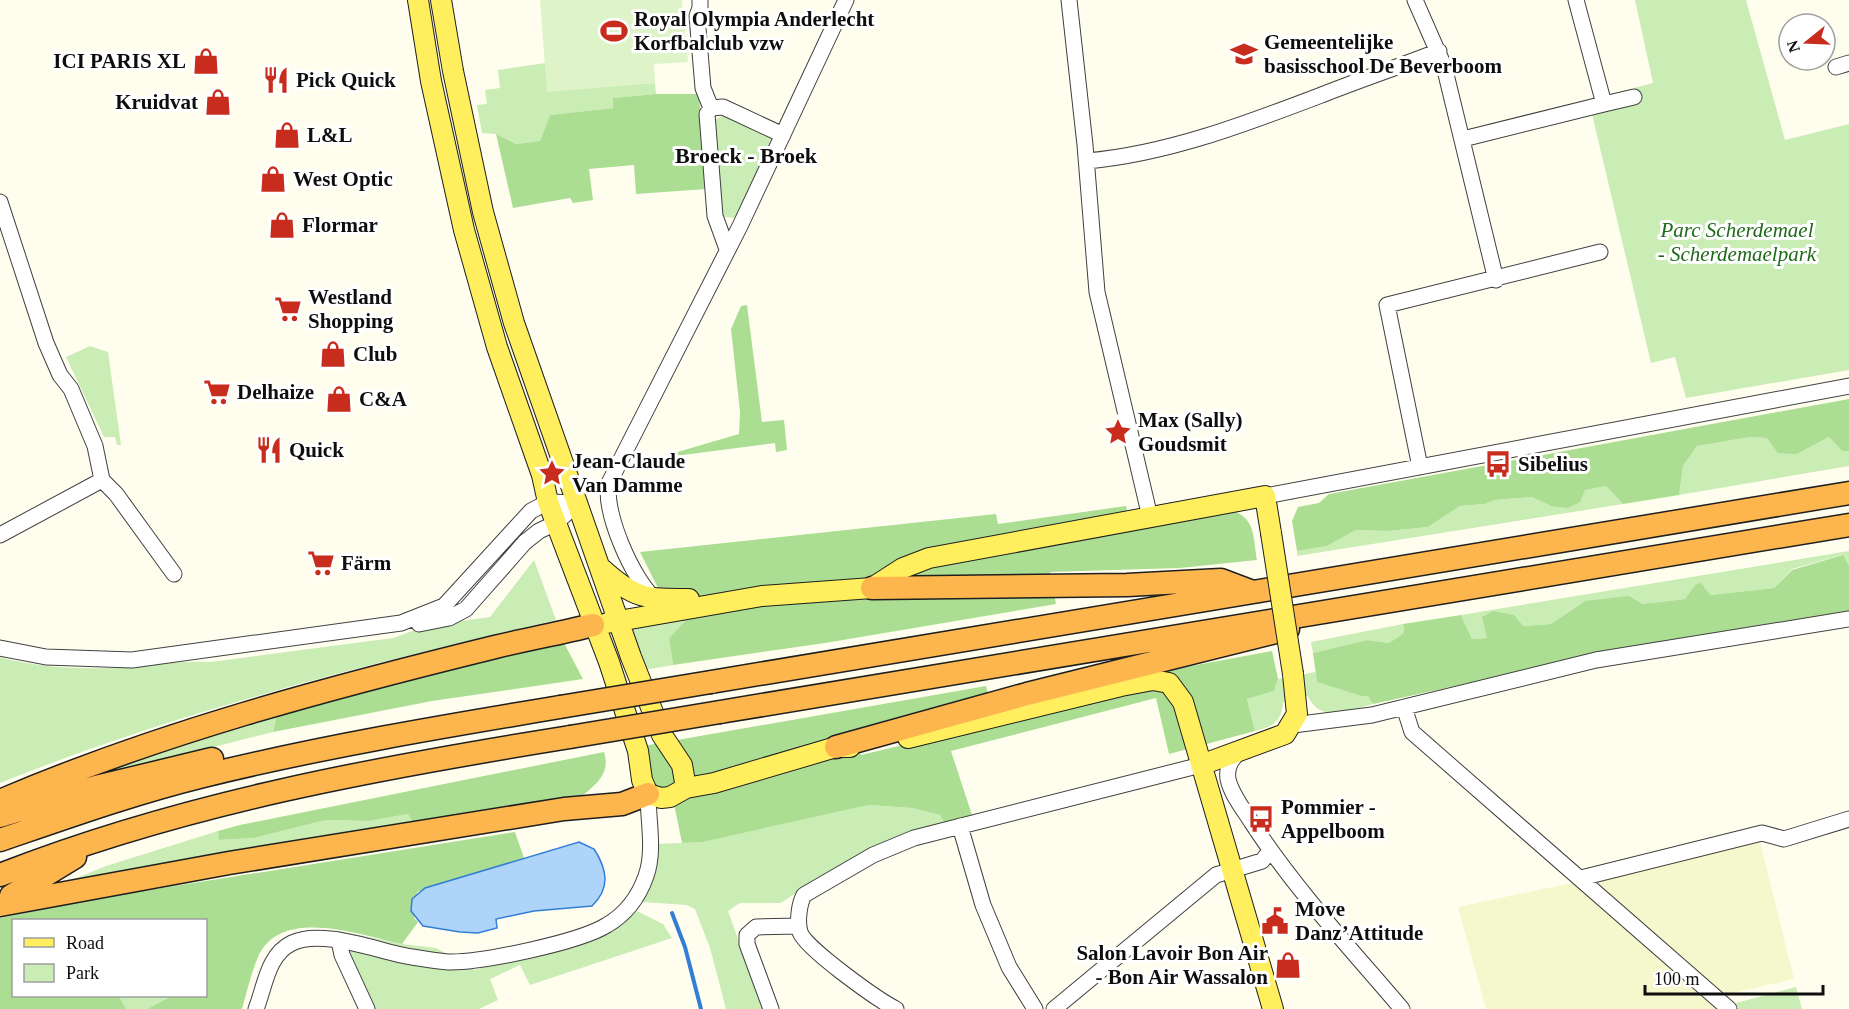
<svg xmlns="http://www.w3.org/2000/svg" width="1849" height="1009" viewBox="0 0 1849 1009" font-family="'Times New Roman',serif">
  <rect width="100%" height="100%" fill="#fffeee"/>
  <!-- farmland -->
  <path fill="#f5f7cc" d="M1759,838L1794,979L1720,996L1592,878Z
    M1580,881L1722,1009H1486L1458,907Z"/>
  <!-- green -->
  <path fill="#caecb5" d="M1635,0H1746L1785,140L1849,124V370L1686,398L1675,357L1651,363L1592,114L1636,103L1634,88L1653,83Z
    M545,63L548,91L655,83L656,94L614,98L613,108L550,115L540,141L516,144L496,134L482,133L477,105L487,104L485,90L500,88L498,70Z
    M724,115L769,134L771,138L739,216L735,218L725,217L721,212L714,120Z
    M90,346L108,352L121,445H117L115,437H104L66,357Z
    M1750,437L1767,438L1797,454L1829,437L1842,451H1849V466L1679,495L1683,466L1697,446Z
    M1606,486L1623,504L1297,556V551L1327,546L1356,530L1388,531L1428,527L1460,506L1485,504L1495,500L1533,497L1551,506L1585,490Z
    M1849,551V566L1842,555L1792,569L1774,588L1709,595L1695,585L1685,599L1642,604L1585,601L1551,624L1523,626L1488,638L1472,639L1461,615Z
    M534,560L556,620C368,664 179,711 0,783V657C34,667 75,669 110,668C144,667 177,660 211,662L393,638L426,626L490,617Z
    M689,618L669,638L673,665L644,670L631,637L633,627Z
    M1403,624L1404,633L1389,643L1367,640L1313,653L1311,642Z
    M1315,672L1318,682L1368,695L1373,704C1350,710 1320,724 1308,696L1283,702C1282,721 1273,727 1255,731L1247,699L1274,691L1278,679Z
    M277,715L273,732L62,785L88,773Z
    M869,805L912,808L940,815L944,822L869,849L823,875L781,903H740L728,911L763,1009H726L710,948L695,909L687,905L642,902L656,844L703,842Z
    M408,814L414,825L62,884L106,866L218,831L220,840L254,838L326,820L369,821Z
    M637,911L663,924L672,938L530,985L520,965L490,979L498,1000L479,1009H374L339,931L402,944L436,948L475,970C516,957 563,955 602,936C615,931 626,919 637,911Z
    M1796,987L1802,1009H1738L1736,1003Z
    M119,996H172L147,1009H126Z"/>
  <!-- forest -->
  <path fill="#abde93" d="M656,94H699L706,189L636,194L634,165L589,169L593,200L573,203L570,198L513,208L496,134L516,144L540,141L550,115L613,108V98Z
    M747,305L762,422L784,420L787,450L776,452L775,443L675,456L674,453L739,434L740,412L731,329L741,306Z
    M1849,399V451H1842L1829,437L1797,454L1778,453L1767,438L1750,437L1697,446L1683,466L1679,495L1623,504L1606,486L1585,490L1580,502L1568,508L1551,506L1532,497L1495,500L1485,504L1460,506L1428,527L1388,531L1356,530L1327,546L1297,551L1292,521L1298,507L1319,503L1329,494Z
    M1126,506L1132,529L1234,511C1256,520 1253,538 1257,560L1180,568L1050,572L1056,604L825,643L673,665L669,638L689,617L685,589L658,588L640,552L996,514L998,524Z
    M1843,555L1849,566V614L1578,659L1373,704L1368,696H1362L1317,682L1313,653L1367,640L1389,643L1404,633L1403,624L1461,615L1472,639L1487,638L1482,617L1493,611L1514,615L1523,626L1551,624L1585,601L1629,596L1642,604L1685,599L1695,585L1701,583L1710,595L1774,588L1792,570Z
    M563,641L583,679L432,701L273,732L277,715Z
    M1272,651L1278,679L1274,691L1247,699L1255,731L1169,754L1156,698L951,751L972,815L944,822L940,815L912,808L869,805L703,842L682,843L674,804L649,777L643,746L986,686L988,694L855,732L861,755L1148,686L1164,671Z
    M604,752C611,774 596,784 581,797L414,825L408,814L369,821L326,820L254,838L219,840L218,831L240,825Z
    M515,832L524,858L417,892L414,918L418,922L402,944C364,936 291,909 263,948C255,958 246,995 242,1009H147L172,996H206V920H14V996H119L126,1009H0V918L105,897Z"/>
  <!-- pitch -->
  <path fill="#def3c8" d="M540,0H682L688,62L654,64L655,83L547,92Z"/>
  <!-- water -->
  <path fill="#afd4fa" stroke="#327ed6" stroke-width="1.5" d="M579,842L594,849C607,869 611,888 592,906L534,911L496,919L497,928L478,933L460,932L423,926L411,911L412,899L425,888Z"/>
  <g fill="none" stroke-linecap="round" stroke-linejoin="round">
    <!-- stream -->
    <path stroke="#327ed6" stroke-width="4" d="M672,913L685,947L701,1009"/>
    <defs>
      <path id="minor" d="M700,0V8L697,16L703,88L711,108
        M1069,0L1085,145L1097,292L1150,517
        M1415,0L1444,66L1496,280
        M1836,67L1849,63
        M1604,104L1634,97
        M1463,139L1604,104L1576,0
        M1087,161C1168,154 1248,123 1324,94C1362,79 1401,66 1439,51
        M0,202L46,343L60,375L71,389L95,446L102,480L116,494L174,574
        M727,249L715,216L707,114L711,108L723,107L783,135
        M1420,467L1387,305L1600,252
        M1265,496L1849,386
        M0,535L102,480
        M655,599C633,580 603,512 609,483L740,226L846,0
        M419,624L449,618L466,609L525,542L539,531L556,523L578,503
        M0,648L46,657L132,660L401,623L444,606L531,511L548,502L578,503
        M1404,707L1412,732L1420,739L1729,1009
        M1293,725L1372,715L1596,660L1849,619
        M1240,751C1232,759 1226,766 1228,779C1231,794 1244,810 1252,823C1296,890 1350,948 1402,1009
        M960,826L983,905L1009,967L1035,1009
        M1581,878L1762,833L1784,839L1849,819
        M339,941L342,955L367,1009
        M256,1009C265,987 267,955 292,943C322,928 380,952 412,957C424,959 436,961 448,962C481,963 580,942 607,925C626,914 639,896 646,876C655,851 648,821 648,794
        M771,1009L747,944V935L756,927L799,926
        M896,1009C878,1000 805,948 800,932C797,922 799,904 804,895L873,855L914,838L1201,765
        M1054,1009L1216,875L1262,861L1270,851"/>
      <path id="major" d="M418,0L431,81L464,230L497,347L542,475L548,502L609,662L638,751L642,780L648,794L661,798L670,797L686,788L714,783L836,747H850
        M441,0L453,71L483,212L514,323L631,657L662,735L682,765L686,788
        M602,569C635,599 645,599 689,599
        M607,623L762,596L872,588L903,568L929,558L1265,496L1271,533
        M908,738L1121,686L1153,680L1169,683L1183,702L1273,1009
        M1201,765L1285,734L1297,714L1293,674"/>
      <path id="highway" d="M872,588L1127,585L1221,580L1250,591
        M711,682L1849,493
        M720,712L1849,525
        M836,747L1027,694L1288,629
        M0,801C159,733 328,688 495,647C528,639 561,633 593,625
        M0,816L96,787L212,759
        M0,840C67,817 134,793 203,776C321,747 440,727 560,707
        M0,875C183,803 377,768 570,737
        M11,896L75,857
        M0,905L229,863L564,809L622,804L648,794"/>
    </defs>
    <!-- minor casing -->
    <use href="#minor" stroke="#414141" stroke-width="17"/>
    <!-- major casing -->
    <use href="#major" stroke="#1f1f1f" stroke-width="22"/>
    <!-- highway casing -->
    <use href="#highway" stroke="#1f1f1f" stroke-width="25"/>
    <!-- minor -->
    <use href="#minor" stroke="#fff" stroke-width="15"/>
    <!-- major -->
    <use href="#major" stroke="#ffee5e" stroke-width="20"/>
    <!-- highway -->
    <use href="#highway" stroke="#fdb64e" stroke-width="22"/>
    <defs>
      <path id="major-bridge" d="M1271,533L1293,674"/>
      <path id="highway-bridge" d="M560,707L711,682
        M570,737L720,712"/>
    </defs>
    <!-- major-bridge casing -->
    <use href="#major-bridge" stroke="#1f1f1f" stroke-width="22" stroke-linecap="butt"/>
    <!-- highway-bridge casing -->
    <use href="#highway-bridge" stroke="#1f1f1f" stroke-width="25" stroke-linecap="butt"/>
    <!-- major-bridge -->
    <use href="#major-bridge" stroke="#ffee5e" stroke-width="20"/>
    <!-- highway-bridge -->
    <use href="#highway-bridge" stroke="#fdb64e" stroke-width="22"/>
  </g>
  <!-- icons -->
  <defs>
    <symbol id="stadium-bare" viewBox="-9 -9 18 18"><path d="M0-5a6.5 5 0 1 0 0 10a6.5 5 0 1 0 0-10ZM-3.5-1.8h7v3.6h-7Z" fill="#c72c1d" stroke="#fff" stroke-width="2.5" paint-order="stroke"/></symbol>
    <symbol id="school-bare" viewBox="-9 -9 18 18"><path d="M0-5L7-2L0 1L-7-2ZM-4 1L0 2.5L4 1V4Q0 6-4 4Z" fill="#c72c1d" stroke="#fff" stroke-width="2.5" paint-order="stroke"/></symbol>
    <symbol id="shop-bare" viewBox="-9 -9 18 18"><path d="M-5-2.5h2.3a2.7 3.5 0 0 1 5.4 0H5L5.5 6h-11ZM-1.5-2.5h3a1.5 2.3 0 0 0-3 0Z" fill="#c72c1d" stroke="#fff" stroke-width="2.5" paint-order="stroke"/></symbol>
    <symbol id="restaurant-bare" viewBox="-9 -9 18 18"><path d="M-5-6h1v4h1v-4h1v4h1v-4h1v5L-1.5 .5V6h-2V.5L-5-1ZM5-6V6H3V1.5H1.5Q1.5-4 5-6Z" fill="#c72c1d" stroke="#fff" stroke-width="2.5" paint-order="stroke"/></symbol>
    <symbol id="supermarket-bare" viewBox="-9 -9 18 18"><path d="M-6-5.5h2.5l.6 2H6L4.5 2H-2.5L-4.4-4H-6ZM-1.5 3.2a1.3 1.3 0 1 0 .1 0ZM3 3.2a1.3 1.3 0 1 0 .1 0Z" fill="#c72c1d" stroke="#fff" stroke-width="2.5" paint-order="stroke"/></symbol>
    <symbol id="sight-bare" viewBox="-9 -9 18 18"><path d="M0-6L1.8-2.2L6-1.7L2.9 1.2L3.7 5.4L0 3.3L-3.7 5.4L-2.9 1.2L-6-1.7L-1.8-2.2Z" fill="#c72c1d" stroke="#fff" stroke-width="2.5" paint-order="stroke"/></symbol>
    <symbol id="bus-bare" viewBox="-9 -9 18 18"><path d="M-5-6H5V4H4V6H2V4H-2V6H-4V4H-5ZM-3.5-4V0h7V-4ZM-3.5 1.2v1.5H-2V1.2ZM2 1.2v1.5H3.5V1.2Z" fill="#c72c1d" stroke="#fff" stroke-width="2.5" paint-order="stroke"/></symbol>
    <symbol id="civic-bare" viewBox="-9 -9 18 18"><path d="M-.6-6.5H3V-4.5H.6V-3L4-1V1h2V6H-6V1h2V-1L-.6-3ZM-1.2 2.5V6h2.4V2.5Z" fill="#c72c1d" stroke="#fff" stroke-width="2.5" paint-order="stroke"/></symbol>
  </defs>
  <g fill-rule="evenodd">
    <use href="#stadium-bare" x="595" y="12" width="38" height="38"/>
    <use href="#school-bare" x="1225" y="35" width="38" height="38"/>
    <use href="#shop-bare" x="187" y="42" width="38" height="38"/>
    <use href="#restaurant-bare" x="257" y="61" width="38" height="38"/>
    <use href="#shop-bare" x="199" y="83" width="38" height="38"/>
    <use href="#shop-bare" x="268" y="116" width="38" height="38"/>
    <use href="#shop-bare" x="254" y="160" width="38" height="38"/>
    <use href="#shop-bare" x="263" y="206" width="38" height="38"/>
    <use href="#supermarket-bare" x="269" y="290" width="38" height="38"/>
    <use href="#shop-bare" x="314" y="335" width="38" height="38"/>
    <use href="#supermarket-bare" x="198" y="373" width="38" height="38"/>
    <use href="#shop-bare" x="320" y="380" width="38" height="38"/>
    <use href="#sight-bare" x="1099" y="413" width="38" height="38"/>
    <use href="#restaurant-bare" x="250" y="431" width="38" height="38"/>
    <use href="#bus-bare" x="1479" y="445" width="38" height="38"/>
    <use href="#sight-bare" x="533" y="454" width="38" height="38"/>
    <use href="#supermarket-bare" x="302" y="544" width="38" height="38"/>
    <use href="#bus-bare" x="1242" y="800" width="38" height="38"/>
    <use href="#civic-bare" x="1256" y="902" width="38" height="38"/>
    <use href="#shop-bare" x="1269" y="946" width="38" height="38"/>
  </g>
  <g text-anchor="middle" dominant-baseline="central" stroke-width="6" stroke-linejoin="round" paint-order="stroke">
    <!-- poi labels -->
    <g font-size="21" font-weight="bold" fill="#0e0e0e" stroke="#fff" text-anchor="start">
      <text x="634" y="19">Royal Olympia Anderlecht<tspan x="634" dy="24">Korfbalclub vzw</tspan></text>
      <text x="1264" y="42">Gemeentelijke<tspan x="1264" dy="24">basisschool De Beverboom</tspan></text>
      <text x="186" y="61" text-anchor="end">ICI PARIS XL</text>
      <text x="296" y="80">Pick Quick</text>
      <text x="198" y="102" text-anchor="end">Kruidvat</text>
      <text x="307" y="135">L&amp;L</text>
      <text x="293" y="179">West Optic</text>
      <text x="302" y="225">Flormar</text>
      <text x="308" y="297">Westland<tspan x="308" dy="24">Shopping</tspan></text>
      <text x="353" y="354">Club</text>
      <text x="237" y="392">Delhaize</text>
      <text x="359" y="399">C&amp;A</text>
      <text x="1138" y="420">Max (Sally)<tspan x="1138" dy="24">Goudsmit</tspan></text>
      <text x="289" y="450">Quick</text>
      <text x="572" y="461">Jean-Claude<tspan x="572" dy="24">Van Damme</tspan></text>
      <text x="1518" y="464">Sibelius</text>
      <text x="341" y="563">Färm</text>
      <text x="1281" y="807">Pommier -<tspan x="1281" dy="24">Appelboom</tspan></text>
      <text x="1295" y="909">Move<tspan x="1295" dy="24">Danz’Attitude</tspan></text>
      <text x="1268" y="953" text-anchor="end">Salon Lavoir Bon Air<tspan x="1268" dy="24">- Bon Air Wassalon</tspan></text>
    </g>
    <!-- park labels -->
    <g font-size="21" font-style="italic" fill="#1f6a1a" stroke="#fff">
      <text x="1737" y="230">Parc Scherdemael<tspan x="1737" dy="24">- Scherdemaelpark</tspan></text>
    </g>
    <!-- neighbourhood labels -->
    <g font-size="22" font-weight="bold" fill="#0e0e0e" stroke="#fff">
      <text x="746" y="155">Broeck - Broek</text>
    </g>
  </g>
  <!-- legend -->
  <rect x="12" y="919" width="195" height="78" fill="#ffffff" stroke="#9f9f9f" stroke-width="1.5"/>
  <rect x="24" y="938" width="30" height="9" fill="#ffee5e" stroke="#9f9f9f" stroke-width="1.5"/>
  <text x="66" y="949" font-size="18" fill="#0e0e0e">Road</text>
  <rect x="24" y="964" width="30" height="18" fill="#caecb5" stroke="#9f9f9f" stroke-width="1.5"/>
  <text x="66" y="979" font-size="18" fill="#0e0e0e">Park</text>
  <!-- north arrow -->
  <g transform="translate(1807 42) rotate(252)"><circle r="28" fill="#ffffff" stroke="#9f9f9f" stroke-width="1.5"/>
  <path d="M0-4.5L10 22L0 15L-10 22Z" fill="#c72c1d"/>
  <text y="-9" font-size="16" font-weight="bold" text-anchor="middle" fill="#0e0e0e">N</text>
  </g>
  <!-- scale -->
  <path d="M1645 985v9h178v-9" fill="none" stroke="#0e0e0e" stroke-width="3"/>
  <text x="1654" y="985" font-size="18" fill="#0e0e0e" stroke="#ffffff" stroke-width="4.5" paint-order="stroke">100 m</text>
</svg>
